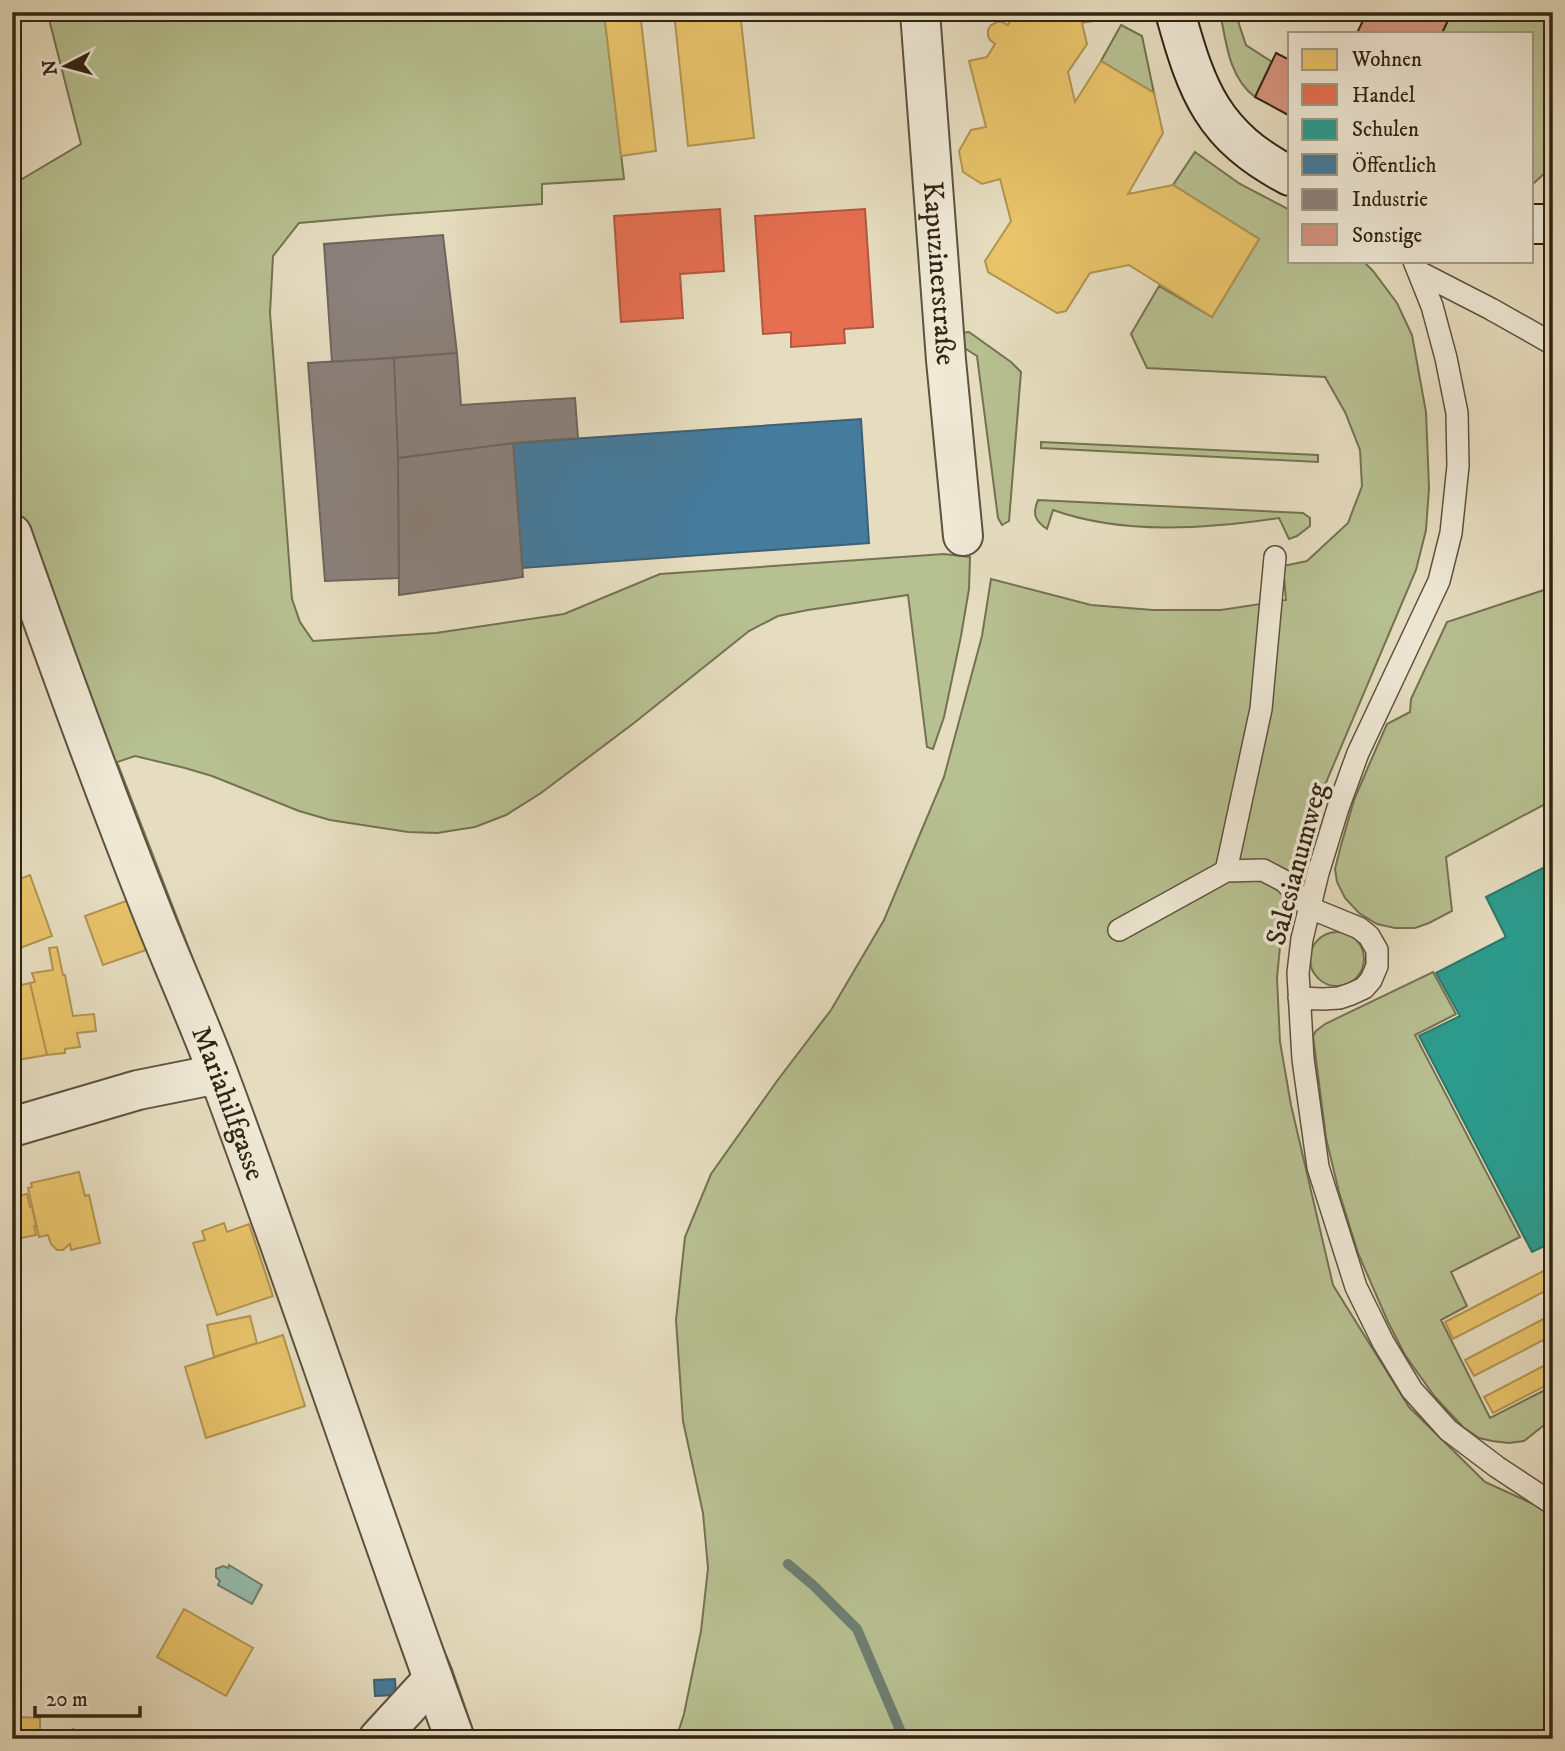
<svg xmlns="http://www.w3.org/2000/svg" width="1565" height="1751" viewBox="0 0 1565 1751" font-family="'IM FELL DW Pica',serif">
  <rect width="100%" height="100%" fill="#e6ddc0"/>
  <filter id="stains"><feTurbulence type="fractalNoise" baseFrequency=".00286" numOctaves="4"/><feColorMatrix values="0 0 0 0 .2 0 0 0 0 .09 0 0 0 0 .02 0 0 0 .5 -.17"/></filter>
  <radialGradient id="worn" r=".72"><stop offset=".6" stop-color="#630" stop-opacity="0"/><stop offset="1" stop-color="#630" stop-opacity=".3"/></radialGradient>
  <!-- green -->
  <path fill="#b7c091" stroke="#747252" stroke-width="2" d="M49,12H604L624,179L542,184V204L390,215L299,223L273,256L270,313L292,599L300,622L313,641L436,633L564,614L660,574L944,554L970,557L969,589L961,636L944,717L933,749L927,747L908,595L808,610L778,616L749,631L634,723L541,793L506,815L475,827L437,833L408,832L330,820L299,811L212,776L185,768L135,756L117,762L248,1102L412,1577L452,1669L476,1739H472L97,743L12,494V185L81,144L50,23Z
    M1220,12H1235L1246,45L1272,62L1255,97C1229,78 1226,42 1220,12Z
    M1452,12H1553V165L1532,185V33H1442Z
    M1121,25L1142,36L1154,93L1101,61Z
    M1195,152L1240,184L1290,210V261H1363L1373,271L1397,303L1412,335L1426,412L1429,488L1426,530L1416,570L1322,792L1296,871L1282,926L1277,978L1280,1042L1291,1105L1333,1285L1409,1407L1485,1482L1553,1513V1739H676L684,1714L701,1631L708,1568L703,1513L683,1421L676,1320L685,1237L711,1174L777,1081L831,1010L884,920L944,777L982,636L991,579L1091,605L1153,610H1221L1286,600L1283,566L1307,561L1348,523L1362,486L1360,450L1345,412L1325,377L1147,368L1131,334L1159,286L1212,317L1259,239L1173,185Z
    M969,332L1011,362L1021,372L1009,521L1002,525L998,518L977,356L958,344L961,333Z
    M1041,442L1318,455V462L1041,448Z
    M1038,500L1303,513L1310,518V526L1297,536L1289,539L1279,518C1206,529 1123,535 1053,510L1047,529C1035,521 1032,514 1038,500Z
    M1553,587V811L1547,803L1446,857L1452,911L1429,923L1415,928H1395L1377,924L1359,913L1345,898L1337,882L1335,869L1340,849L1354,800L1369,765L1387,724L1410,712L1411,699L1447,622Z
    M1310 959a27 27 0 1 1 54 0a27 27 0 1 1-54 0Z
    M1433,972L1456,1014L1415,1035L1520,1237L1451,1272L1467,1306L1441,1320L1490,1418L1553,1386V1418L1524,1441L1509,1443L1492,1441L1479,1438L1463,1427L1435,1397L1405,1355L1388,1322L1358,1253L1339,1192L1326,1138L1313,1036L1316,1031L1325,1024Z"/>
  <!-- water -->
  <path fill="#96bcaf" stroke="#6e7f71" stroke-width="2" d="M229,1565L262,1585L252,1604L218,1585L220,1581L216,1577V1569L223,1566L228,1568Z"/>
  <!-- homes -->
  <path fill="#e9c46a" stroke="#b29450" stroke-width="2" d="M604,12H640L656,151L621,156Z
    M674,12H740L754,138L688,146Z
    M1011,12H1103L1098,20L1082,23L1087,44L1068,72L1075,102L1101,61L1154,93L1163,133L1128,194L1173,185L1259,239L1212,317L1129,265L1090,273L1066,311L1057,313L988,272L985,261L1011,221L1000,179L982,184L963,172L959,151L971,130L986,127L969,61L987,57L995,44L990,40L988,36V30L991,25L997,22H1002L1008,25L1012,17Z
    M30,875L52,936L12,951V882Z
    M137,897L155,947L103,965L85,916Z
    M57,947L63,975H65L73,1016L94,1014L96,1031L77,1033L80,1047L65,1049V1053L47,1055L30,983L35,982L32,973L53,970L49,948Z
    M30,983L47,1055L17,1060L12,1043V987Z
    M79,1172L85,1196L89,1195L100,1243L71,1250L70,1244L63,1250H57L51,1244L48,1235L39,1237L28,1188L32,1187L31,1183Z
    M27,1194L30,1207H32L36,1226H34L36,1235L12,1240V1197Z
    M224,1223L227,1232L249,1224L273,1296L217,1315L193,1243L205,1240L202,1231Z
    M1553,1266V1287L1453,1339L1445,1322Z
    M1553,1314V1335L1474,1376L1465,1360Z
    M250,1316L257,1343L214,1357L207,1325Z
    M283,1335L305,1406L206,1438L185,1367Z
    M1553,1361V1382L1493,1413L1484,1397Z
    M184,1609L253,1648L226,1696L157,1657Z
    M19,1717L40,1718V1738H18Z
    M73,1729L91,1738L90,1739H67Z"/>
  <!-- shops -->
  <path fill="#e76f51" stroke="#b1583e" stroke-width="2" d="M720,209L724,271L680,274L683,318L621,322L614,216Z
    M865,209L873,327L844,329L845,343L791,347V332L763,334L755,216Z"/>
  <!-- schools -->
  <path fill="#2a9d8f" stroke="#2c786a" stroke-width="2" d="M1553,863V1242L1532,1252L1419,1036L1460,1016L1436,973L1506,937L1486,897Z"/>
  <!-- public -->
  <path fill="#457b9d" stroke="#3f6174" stroke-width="2" d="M861,419L869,543L522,568L513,443Z
    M395,1679L396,1695L375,1696L374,1680Z"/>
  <!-- industry -->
  <path fill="#8a817c" stroke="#70655c" stroke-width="2" d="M443,235L457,353L332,362L324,244Z
    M457,353L461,405L575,398L578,438L513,443L398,458L394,358Z
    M394,358L398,458L399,578L325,581L308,363Z
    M513,443L523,577L399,595L398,458Z"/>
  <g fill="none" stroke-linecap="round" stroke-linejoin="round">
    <!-- stream -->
    <path stroke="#6e7f71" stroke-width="10" d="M788,1564L814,1586L857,1629L904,1739"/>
  </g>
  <!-- building -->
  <path fill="#d7947f" stroke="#322313" stroke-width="2" d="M1367,12H1452L1442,33H1357Z
    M1276,53L1290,60V116L1255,97Z"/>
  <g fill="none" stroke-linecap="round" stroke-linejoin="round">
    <defs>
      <path id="lane" d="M1414,261L1432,306L1446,358L1457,413L1458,466L1451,533L1439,581L1358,753L1338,808L1318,873L1302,939L1298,973L1303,1059L1318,1167L1356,1287L1383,1342L1412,1390L1448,1430L1497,1467L1553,1504
        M1419,272L1491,309L1553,344
        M1226,871L1261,709L1275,557
        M1119,930L1226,871L1263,870L1284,881L1310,908L1359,928L1369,936L1377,950V966L1371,980L1364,988L1351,994L1339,998L1323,999L1299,998"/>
      <g id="street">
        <path id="s1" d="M920,12L946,360L963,536"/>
        <path id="s2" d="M12,534C56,659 102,785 151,909C173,965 198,1020 219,1076C301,1296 374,1519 455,1739"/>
        <path d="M12,1127L138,1090L218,1074"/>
        <path d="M378,1739L433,1679"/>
      </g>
      <path id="secondary" d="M1175,12C1197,92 1213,136 1290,176
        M1532,224H1553"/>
    </defs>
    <!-- lane casing -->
    <use href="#lane" stroke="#5f523e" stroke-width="24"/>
    <!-- street casing -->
    <use href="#street" stroke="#5f523e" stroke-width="42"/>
    <!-- secondary casing -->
    <use href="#secondary" stroke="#322313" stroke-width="42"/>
    <!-- lane -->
    <use href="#lane" stroke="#efe9d6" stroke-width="21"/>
    <!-- street -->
    <use href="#street" stroke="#efe9d6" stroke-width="38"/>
    <!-- secondary -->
    <use href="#secondary" stroke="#efe9d6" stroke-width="38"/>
  </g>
  <g text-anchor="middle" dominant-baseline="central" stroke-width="7" stroke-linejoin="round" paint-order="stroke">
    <!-- street labels -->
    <g font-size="28" fill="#322313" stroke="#efe9d6">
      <text stroke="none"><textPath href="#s1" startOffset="262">Kapuzinerstraße</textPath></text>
      <text transform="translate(1297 864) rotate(-75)">Salesianumweg</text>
      <text stroke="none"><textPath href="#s2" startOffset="609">Mariahilfgasse</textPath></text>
    </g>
  </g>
  <!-- margin -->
  <rect width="1565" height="1751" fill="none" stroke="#e6ddc0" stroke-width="42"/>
  <rect x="14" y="14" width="1537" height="1723" fill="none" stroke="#322313" stroke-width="3.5"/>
  <rect x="21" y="21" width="1523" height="1709" fill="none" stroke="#322313" stroke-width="2"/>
  <!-- legend -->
  <rect x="1288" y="32" width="245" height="231" fill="#efe9d6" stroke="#a39a88" stroke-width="2"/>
  <rect x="1302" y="49" width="35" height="21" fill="#e9c46a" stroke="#a39a88" stroke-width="2"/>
  <text x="1352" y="66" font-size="21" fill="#322313">Wohnen</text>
  <rect x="1302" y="84" width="35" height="21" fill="#e76f51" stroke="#a39a88" stroke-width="2"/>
  <text x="1352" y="102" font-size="21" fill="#322313">Handel</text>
  <rect x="1302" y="119" width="35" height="21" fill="#2a9d8f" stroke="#a39a88" stroke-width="2"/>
  <text x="1352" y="136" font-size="21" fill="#322313">Schulen</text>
  <rect x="1302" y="154" width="35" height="21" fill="#457b9d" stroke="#a39a88" stroke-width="2"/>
  <text x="1352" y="172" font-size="21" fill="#322313">Öffentlich</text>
  <rect x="1302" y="189" width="35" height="21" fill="#8a817c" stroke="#a39a88" stroke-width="2"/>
  <text x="1352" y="206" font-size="21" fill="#322313">Industrie</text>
  <rect x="1302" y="224" width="35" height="21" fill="#d7947f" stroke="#a39a88" stroke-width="2"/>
  <text x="1352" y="242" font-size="21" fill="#322313">Sonstige</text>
  <!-- north arrow -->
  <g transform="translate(66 66) rotate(264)" stroke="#efe9d6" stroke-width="5" paint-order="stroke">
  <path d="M0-5L12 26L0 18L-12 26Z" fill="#322313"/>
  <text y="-10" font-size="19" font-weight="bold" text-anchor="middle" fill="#322313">N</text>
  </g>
  <!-- scale -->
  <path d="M35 1706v10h105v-10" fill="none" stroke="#322313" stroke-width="3.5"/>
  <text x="46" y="1706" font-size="21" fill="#322313" stroke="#efe9d6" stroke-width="5" paint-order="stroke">20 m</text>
  <rect width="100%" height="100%" filter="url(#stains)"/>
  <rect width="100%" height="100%" fill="url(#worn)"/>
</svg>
